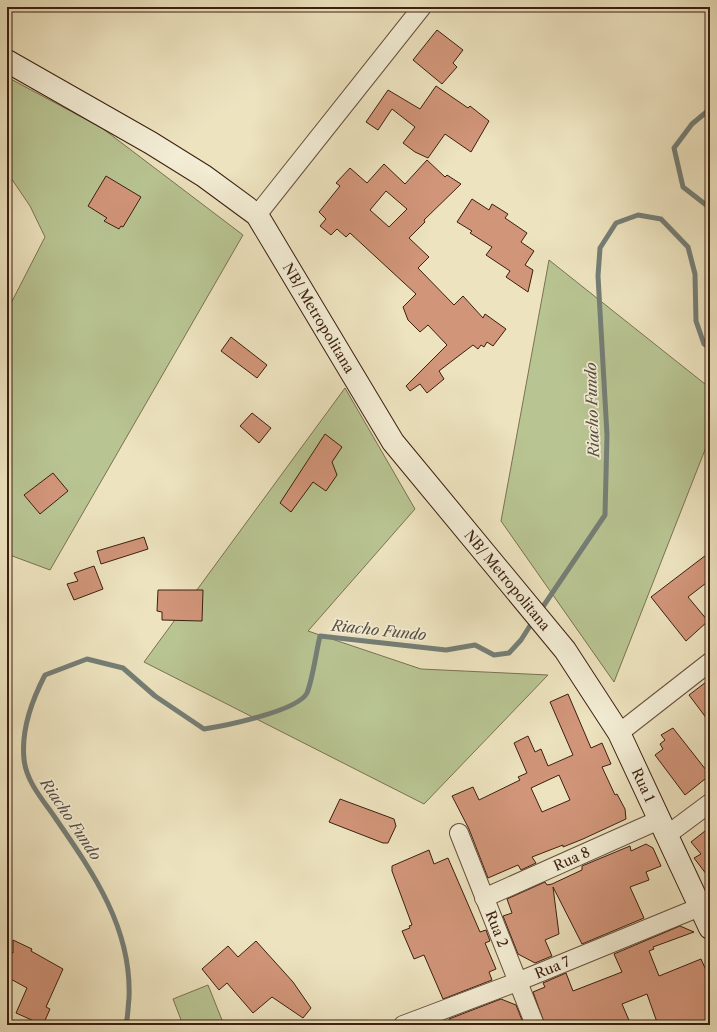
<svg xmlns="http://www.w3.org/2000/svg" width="717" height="1032" viewBox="0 0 717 1032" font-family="'Libre Caslon Text',serif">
  <rect width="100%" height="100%" fill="#ede3bf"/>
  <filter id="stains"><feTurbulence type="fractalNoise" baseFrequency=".005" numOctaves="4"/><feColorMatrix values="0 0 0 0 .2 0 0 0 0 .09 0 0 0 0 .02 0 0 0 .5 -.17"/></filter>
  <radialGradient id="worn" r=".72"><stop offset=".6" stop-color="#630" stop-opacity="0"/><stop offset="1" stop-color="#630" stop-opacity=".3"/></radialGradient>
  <!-- green -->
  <path fill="#b8c492" stroke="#7a7251" d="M7,77L102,128L243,235L50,570L7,554V311L45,237L30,206L11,178L7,176Z
    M549,260L710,388V437L614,682L501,521Z
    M345,388L415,509L308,631L421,669L548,675L424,804L144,662Z
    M208,985L224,1025H183L173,999Z"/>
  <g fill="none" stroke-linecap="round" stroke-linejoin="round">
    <!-- stream -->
    <path stroke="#757e76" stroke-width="5" d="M710,109L692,124L674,148L683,187L710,208
      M540,611L605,515L607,435L598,276L600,248L616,223L638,215L661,219L688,247L695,274L696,321L704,344L710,348
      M126,1025C128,1016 128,1007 129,998C132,929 94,874 56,819C44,801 26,782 24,759C21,730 32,700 45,675L87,659L123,668L155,696L204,729C224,726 298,711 307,693C313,678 316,652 320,636L446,650L475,645L494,655L509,653L521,640L533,621"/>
  </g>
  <!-- building -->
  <path fill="#d19579" stroke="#3c1f10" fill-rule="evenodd" d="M437,30L463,50L453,63L457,67L442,84L413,60Z
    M436,86L468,108L470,106L489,121L471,152L445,134L428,158L415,152L403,143L415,127L392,109L378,130L366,122L388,90L420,109Z
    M427,160L445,177L447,175L461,184L424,220L425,222L409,238L429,257L418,268L454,305L463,296L483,318L485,314L506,329L493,346L487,342L484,347L481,345L478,349L473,345L448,364L439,371L444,379L427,393L420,384L410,391L406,386L447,345L428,325L420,332L408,320L403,307L416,294L350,233L346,237L337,229L331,235L320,226L326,219L319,212L340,186L336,183L350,168L367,183L384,164L405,184ZM386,191L407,209L389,227L370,210Z
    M106,176L141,197L123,227L121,226L119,229L104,221L107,218L88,206Z
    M472,199L489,210L492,204L508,214L505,218L527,233L521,242L534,251L525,265L533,270L528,292L506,277L510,271L486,255L492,247L470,233L472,231L457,222Z
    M231,337L267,365L257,378L221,351Z
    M252,413L271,428L259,443L240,426Z
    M325,434L342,447L332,462L337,475L326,491L313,482L291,512L280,503Z
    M53,473L68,491L40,514L24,495Z
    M144,537L148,549L101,564L97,551Z
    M710,552V580L688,597L708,621L686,641L651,597Z
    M94,566L103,589L74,600L67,584L78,581L74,573Z
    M158,590H203L202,621L162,620V612L157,611Z
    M710,679V723L689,695Z
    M568,694L591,748L602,743L611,764L602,767L615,795L617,794L625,809L626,819L583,839L563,847V845L532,857L536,863L521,870L518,865L488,878L469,829L452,796L473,787L479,800L520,780L518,777L527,773L514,743L528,736L535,752L541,749L548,766L573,755L550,702ZM559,775L570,800L542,812L531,788Z
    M673,728L710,775L685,795L655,755L663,749L660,744L665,740L661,735Z
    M340,799L394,819L396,826L388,843H383L329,822Z
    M710,827V879L694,858L701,854L691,842Z
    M646,844L653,848L661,866L646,872L649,880L630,887L644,918L582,944L553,887L559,934L545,940L552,956L535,963L518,954L503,916L512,913L507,899L545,882L547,885L552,884L582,870V866L630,846L631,851Z
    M429,850L434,864L448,858L480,932L486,930L490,941L485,943L496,969L489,972L492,980L443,999L424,955L414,959L402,931L410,928L409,926L412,925L392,871V866Z
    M680,926L694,932L653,947L654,949L649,951L659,976L701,959L710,979V1023L704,1025H658L647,994L622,1004L631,1025H545L533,992L545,987L543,983L566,973L573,991L622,972L614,954Z
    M13,940L32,949L31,951L63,969L46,1007L50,1009L43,1025L16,1013L27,988L7,977V949L13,953Z
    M256,941L293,982L311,1008L303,1018L272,997L253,1013L227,983L219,990L202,969L228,946L238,957Z
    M501,999L516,1005L524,1025H450L449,1019Z"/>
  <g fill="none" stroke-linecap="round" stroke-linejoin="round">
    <defs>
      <g id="street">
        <path d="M257,215L422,7"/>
        <path d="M619,733L710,662"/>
        <path id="s1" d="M459,833L535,1025"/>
        <path d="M667,835L710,803"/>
        <path id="s2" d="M484,898L659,820"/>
        <path id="s3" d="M403,1025L517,982L700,907"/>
      </g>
      <g id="secondary">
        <path id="s4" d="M7,61L151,143L204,176L257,215L393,442L565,650L619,733L710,928"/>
      </g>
    </defs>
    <!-- street casing -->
    <use href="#street" stroke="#68503c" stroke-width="20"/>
    <!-- secondary casing -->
    <use href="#secondary" stroke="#3c1f10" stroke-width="24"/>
    <!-- street -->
    <use href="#street" stroke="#f3edd5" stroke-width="18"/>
    <!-- secondary -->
    <use href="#secondary" stroke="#f3edd5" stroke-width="22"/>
  </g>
  <g text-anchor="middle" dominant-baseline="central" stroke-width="3.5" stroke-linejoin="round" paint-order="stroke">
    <!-- street labels -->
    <g font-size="14" fill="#3c1f10" stroke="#f3edd5">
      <text stroke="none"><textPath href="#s4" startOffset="414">NB/ Metropolitana</textPath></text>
      <text stroke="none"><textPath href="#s4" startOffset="738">NB/ Metropolitana</textPath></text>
      <text stroke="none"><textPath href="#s4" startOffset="985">Rua 1</textPath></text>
      <text stroke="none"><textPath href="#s2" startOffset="96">Rua 8</textPath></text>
      <text stroke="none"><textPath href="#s1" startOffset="103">Rua 2</textPath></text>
      <text stroke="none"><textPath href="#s3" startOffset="160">Rua 7</textPath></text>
    </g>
    <!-- water labels -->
    <g font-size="15" font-style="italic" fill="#584e43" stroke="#f3edd5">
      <text transform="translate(592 410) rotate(-92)">Riacho Fundo</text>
      <text transform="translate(379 630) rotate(6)">Riacho Fundo</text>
      <text transform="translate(71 819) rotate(56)">Riacho Fundo</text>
    </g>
  </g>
  <!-- margin -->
  <rect width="717" height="1032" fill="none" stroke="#ede3bf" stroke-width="24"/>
  <rect x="8" y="8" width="701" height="1016" fill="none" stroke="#3c1f10" stroke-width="2"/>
  <rect x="12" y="12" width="693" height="1008" fill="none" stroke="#3c1f10"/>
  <rect width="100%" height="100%" filter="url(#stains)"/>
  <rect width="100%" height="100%" fill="url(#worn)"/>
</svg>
